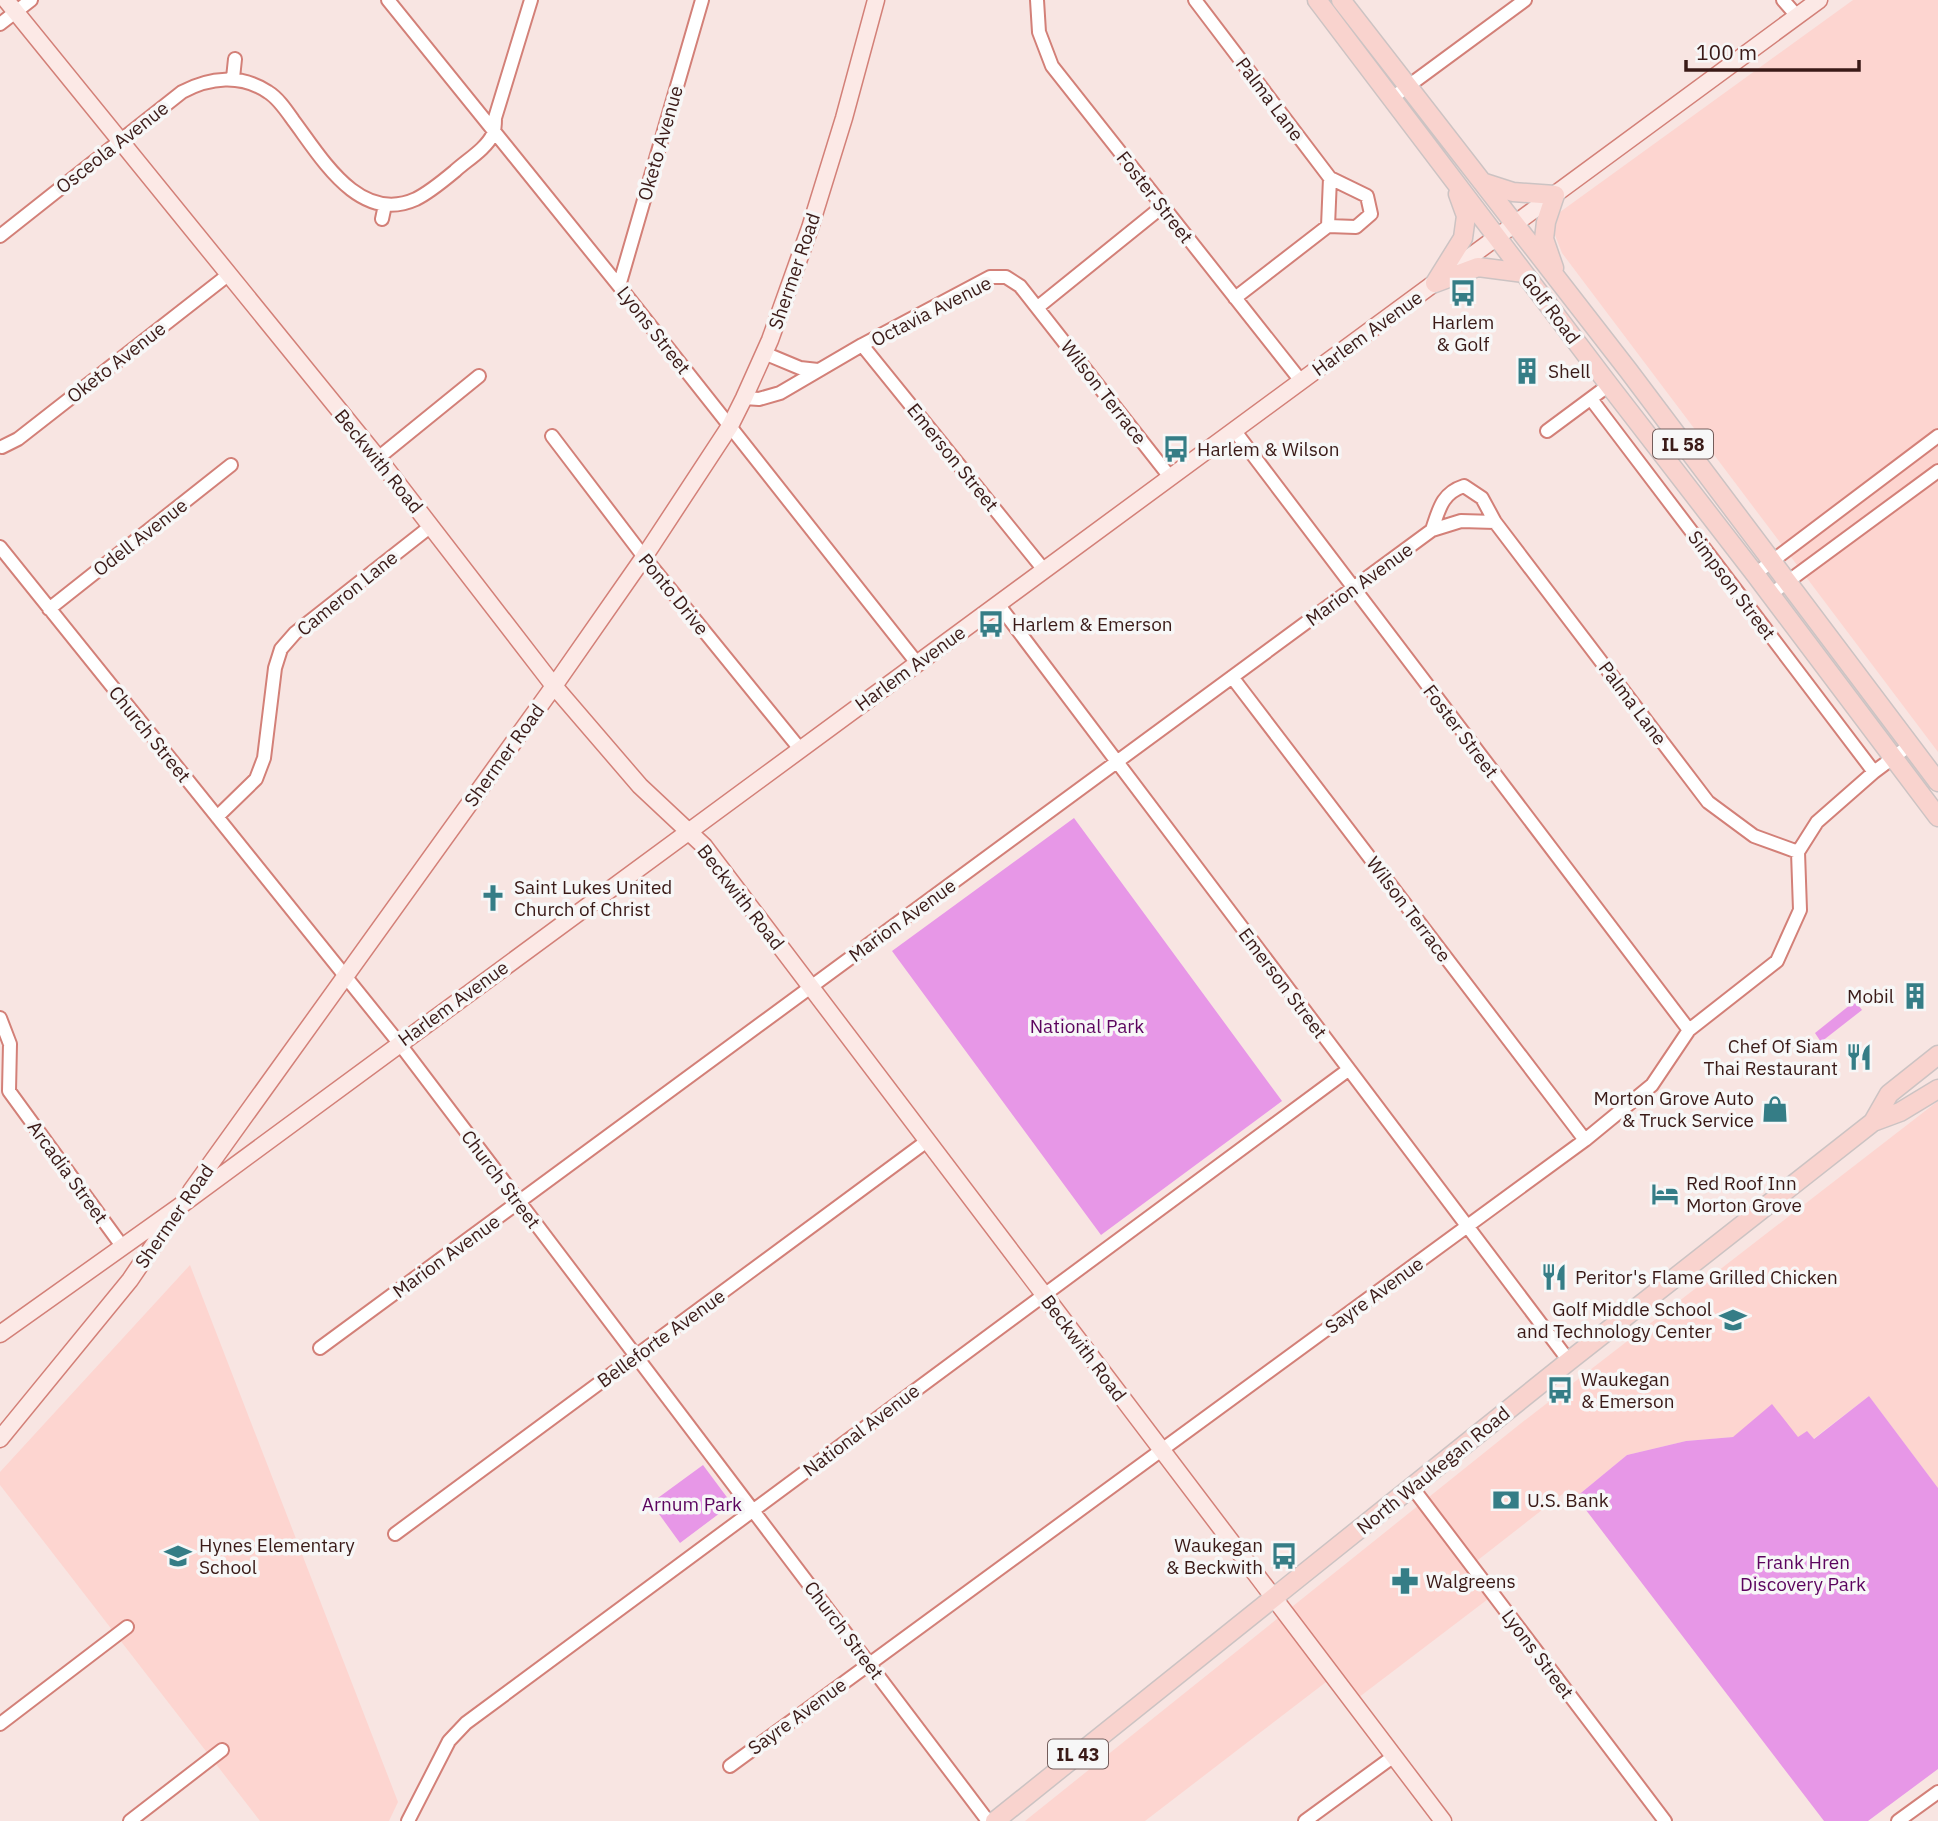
<svg xmlns="http://www.w3.org/2000/svg" width="1938" height="1821" viewBox="0 0 1938 1821" font-family="'IBM Plex Sans',sans-serif">
  <rect width="100%" height="100%" fill="#f8e5e2"/>
  <!-- built -->
  <path fill="#fdd5d0" d="M1853,0H1938V752L1562,253L1553,230L1560,212Z
    M1938,1101V1488L1869,1396L1813,1439L1733,1437L1686,1441L1627,1455L1576,1497L1569,1489L1469,1567L1492,1596L1350,1704L1330,1679L1145,1821H1025L1520,1424Z
    M190,1265L398,1802L389,1821H260L0,1485V1472Z"/>
  <!-- green -->
  <path fill="#e797e7" d="M1074,818L1282,1101L1101,1235L892,951Z
    M1855,1001L1862,1010L1821,1042L1815,1033Z
    M1869,1396L1938,1488V1769L1868,1821H1824L1576,1497L1627,1455L1686,1441L1733,1437L1772,1404L1798,1437L1807,1431L1814,1439Z
    M703,1465L732,1504L680,1543L651,1503Z"/>
  <g fill="none" stroke-linecap="round" stroke-linejoin="round">
    <defs>
      <path id="street" d="M388,0L619,286L917,663
        M1037,0L1039,32L1052,66L1301,381
        M1195,0L1330,178L1328,226L1235,298
        M1783,0L1797,16
        M0,24L31,0
        M233,78L235,59
        M1392,98L1525,0
        M382,219L385,205
        M1328,226L1356,227L1371,214L1367,196L1330,178
        M0,236L182,92C210,77 241,74 268,92C278,98 286,110 293,120C321,157 359,225 416,199C430,192 443,181 455,171C467,160 486,149 493,134C495,130 495,123 495,118L531,0
        M619,286L702,0
        M1038,307L1163,206
        M862,345L1044,570
        M764,353L800,368L818,370
        M744,398L759,399L780,393L862,345L990,277H1006L1020,286L1170,477
        M1591,399L1874,772
        M1234,430L1689,1030
        M1547,431L1609,385
        M552,436L644,557L800,749
        M2,447L18,439L228,275
        M378,458L479,376
        M1432,530C1439,509 1442,493 1464,486L1482,498L1495,522L1708,802L1754,836L1798,852
        M0,547L399,1043L988,1821
        M1755,574L1938,436
        M1771,594L1938,471
        M998,604L1569,1361
        M49,609L231,465
        M1232,677L1585,1140
        M217,817L256,779L264,758L275,668L281,649L295,633L431,526
        M0,1018L10,1044L9,1091L122,1246
        M320,1348L1432,530L1461,521L1495,522
        M1412,1487L1665,1821
        M395,1534L927,1141
        M0,1724L127,1627
        M730,1766L1585,1140L1652,1085L1689,1030L1777,961L1800,910L1798,852L1817,822L1874,772L1910,745
        M130,1821L222,1750
        M408,1821L449,1741L466,1723L1348,1070
        M1305,1821L1394,1756
        M1898,1821L1938,1792"/>
      <path id="secondary" d="M6,0L378,458L554,686L640,786L704,846L1443,1821
        M191,1191L554,686L644,557L730,426L744,398L770,340L810,228L844,118L876,0
        M0,1334L180,1206L1819,0
        M0,1439L130,1280L174,1215"/>
      <path id="primary" d="M1317,0L1609,385L1755,574L1938,817
        M1341,0L1628,370L1938,782
        M1482,182L1513,192L1555,195L1546,222L1544,239L1554,268
        M1435,283L1463,238L1466,216L1458,194
        M1435,283L1478,267L1524,273
        M1873,1122L1889,1094L1938,1055
        M995,1821L1569,1361L1873,1122L1900,1112L1938,1089"/>
    </defs>
    <!-- street casing -->
    <use href="#street" stroke="#d38078" stroke-width="16"/>
    <!-- secondary casing -->
    <use href="#secondary" stroke="#d38078" stroke-width="19"/>
    <!-- primary casing -->
    <use href="#primary" stroke="#ccc3c3" stroke-width="21"/>
    <!-- street -->
    <use href="#street" stroke="#fff" stroke-width="12"/>
    <!-- secondary -->
    <use href="#secondary" stroke="#fce9e6" stroke-width="16"/>
    <!-- primary -->
    <use href="#primary" stroke="#f9d3ce" stroke-width="18"/>
  </g>
  <!-- icons -->
  <defs>
    <symbol id="bus-bare" viewBox="-9 -9 18 18"><path d="M-5-6H5V4H4V6H2V4H-2V6H-4V4H-5ZM-3.5-4V0h7V-4ZM-3.5 1.2v1.5H-2V1.2ZM2 1.2v1.5H3.5V1.2Z" fill="#357d86" stroke="#f7f7f7" stroke-width="2.5" paint-order="stroke"/></symbol>
    <symbol id="building-bare" viewBox="-9 -9 18 18"><path d="M-4-6H4V6H1V3H-1V6H-4ZM-2.5-4.3h1.7v1.8h-1.7ZM.8-4.3h1.7v1.8H.8ZM-2.5-1h1.7V.8h-1.7ZM.8-1h1.7V.8H.8Z" fill="#357d86" stroke="#f7f7f7" stroke-width="2.5" paint-order="stroke"/></symbol>
    <symbol id="church-bare" viewBox="-9 -9 18 18"><path d="M-1.2-6h2.4v3.5h3.3v2.4h-3.3V6h-2.4V-.1h-3.3v-2.4h3.3Z" fill="#357d86" stroke="#f7f7f7" stroke-width="2.5" paint-order="stroke"/></symbol>
    <symbol id="restaurant-bare" viewBox="-9 -9 18 18"><path d="M-5-6h1v4h1v-4h1v4h1v-4h1v5L-1.5 .5V6h-2V.5L-5-1ZM5-6V6H3V1.5H1.5Q1.5-4 5-6Z" fill="#357d86" stroke="#f7f7f7" stroke-width="2.5" paint-order="stroke"/></symbol>
    <symbol id="shop-bare" viewBox="-9 -9 18 18"><path d="M-5-2.5h2.3a2.7 3.5 0 0 1 5.4 0H5L5.5 6h-11ZM-1.5-2.5h3a1.5 2.3 0 0 0-3 0Z" fill="#357d86" stroke="#f7f7f7" stroke-width="2.5" paint-order="stroke"/></symbol>
    <symbol id="hotel-bare" viewBox="-9 -9 18 18"><path d="M-6-4.5h1.5V1H6V5H4.5V3h-9V5H-6ZM-4 0a1.8 1.8 0 1 1 3.6 0ZM.5 0V-2.5h3Q6-2.5 6 0Z" fill="#357d86" stroke="#f7f7f7" stroke-width="2.5" paint-order="stroke"/></symbol>
    <symbol id="school-bare" viewBox="-9 -9 18 18"><path d="M0-5L7-2L0 1L-7-2ZM-4 1L0 2.5L4 1V4Q0 6-4 4Z" fill="#357d86" stroke="#f7f7f7" stroke-width="2.5" paint-order="stroke"/></symbol>
    <symbol id="bank-bare" viewBox="-9 -9 18 18"><path d="M-6-4H6V4H-6ZM0-2.3a2.3 2.3 0 1 0 0 4.6a2.3 2.3 0 1 0 0-4.6Z" fill="#357d86" stroke="#f7f7f7" stroke-width="2.5" paint-order="stroke"/></symbol>
    <symbol id="pharmacy-bare" viewBox="-9 -9 18 18"><path d="M-2-6h4v4h4v4h-4v4h-4v-4h-4v-4h4Z" fill="#357d86" stroke="#f7f7f7" stroke-width="2.5" paint-order="stroke"/></symbol>
  </defs>
  <g fill-rule="evenodd">
    <use href="#bus-bare" x="1444" y="274" width="38" height="38"/>
    <use href="#building-bare" x="1508" y="352" width="38" height="38"/>
    <use href="#bus-bare" x="1157" y="430" width="38" height="38"/>
    <use href="#bus-bare" x="972" y="605" width="38" height="38"/>
    <use href="#church-bare" x="474" y="879" width="38" height="38"/>
    <use href="#building-bare" x="1896" y="977" width="38" height="38"/>
    <use href="#restaurant-bare" x="1840" y="1038" width="38" height="38"/>
    <use href="#shop-bare" x="1756" y="1090" width="38" height="38"/>
    <use href="#hotel-bare" x="1646" y="1175" width="38" height="38"/>
    <use href="#restaurant-bare" x="1535" y="1258" width="38" height="38"/>
    <use href="#school-bare" x="1714" y="1301" width="38" height="38"/>
    <use href="#bus-bare" x="1541" y="1371" width="38" height="38"/>
    <use href="#bank-bare" x="1487" y="1481" width="38" height="38"/>
    <use href="#school-bare" x="159" y="1537" width="38" height="38"/>
    <use href="#bus-bare" x="1265" y="1537" width="38" height="38"/>
    <use href="#pharmacy-bare" x="1386" y="1562" width="38" height="38"/>
  </g>
  <g text-anchor="middle" dominant-baseline="central" stroke-width="7" stroke-linejoin="round" paint-order="stroke">
    <!-- shield labels -->
    <g fill="#f7f7f7" stroke="#735c5a" stroke-width="2">
      <rect x="1653" y="429.5" width="60" height="29" rx="5"/>
      <rect x="1048" y="1739.5" width="60" height="29" rx="5"/>
    </g>
    <g font-size="18" font-weight="bold" fill="#3a1a17">
      <text x="1683" y="444">IL 58</text>
      <text x="1078" y="1754">IL 43</text>
    </g>
    <!-- street labels -->
    <g font-size="19" fill="#3a1a17" stroke="#f7f7f7">
      <text transform="translate(1270 99) rotate(53)">Palma Lane</text>
      <text transform="translate(660 143) rotate(-74)">Oketo Avenue</text>
      <text transform="translate(112 147) rotate(-38)">Osceola Avenue</text>
      <text transform="translate(1155 197) rotate(52)">Foster Street</text>
      <text transform="translate(794 271) rotate(-71)">Shermer Road</text>
      <text transform="translate(1551 308) rotate(53)">Golf Road</text>
      <text transform="translate(931 311) rotate(-27)">Octavia Avenue</text>
      <text transform="translate(654 330) rotate(52)">Lyons Street</text>
      <text transform="translate(1367 333) rotate(-36)">Harlem Avenue</text>
      <text transform="translate(116 362) rotate(-38)">Oketo Avenue</text>
      <text transform="translate(1104 392) rotate(52)">Wilson Terrace</text>
      <text transform="translate(953 457) rotate(51)">Emerson Street</text>
      <text transform="translate(379 461) rotate(51)">Beckwith Road</text>
      <text transform="translate(140 537) rotate(-38)">Odell Avenue</text>
      <text transform="translate(1359 584) rotate(-36)">Marion Avenue</text>
      <text transform="translate(1732 585) rotate(53)">Simpson Street</text>
      <text transform="translate(347 593) rotate(-39)">Cameron Lane</text>
      <text transform="translate(674 594) rotate(51)">Ponto Drive</text>
      <text transform="translate(910 668) rotate(-36)">Harlem Avenue</text>
      <text transform="translate(1633 703) rotate(53)">Palma Lane</text>
      <text transform="translate(1461 731) rotate(53)">Foster Street</text>
      <text transform="translate(150 734) rotate(51)">Church Street</text>
      <text transform="translate(504 755) rotate(-54)">Shermer Road</text>
      <text transform="translate(741 897) rotate(52)">Beckwith Road</text>
      <text transform="translate(1409 909) rotate(53)">Wilson Terrace</text>
      <text transform="translate(902 920) rotate(-36)">Marion Avenue</text>
      <text transform="translate(1283 983) rotate(53)">Emerson Street</text>
      <text transform="translate(453 1003) rotate(-36)">Harlem Avenue</text>
      <text transform="translate(68 1172) rotate(54)">Arcadia Street</text>
      <text transform="translate(501 1179) rotate(53)">Church Street</text>
      <text transform="translate(174 1216) rotate(-55)">Shermer Road</text>
      <text transform="translate(446 1256) rotate(-36)">Marion Avenue</text>
      <text transform="translate(1374 1295) rotate(-36)">Sayre Avenue</text>
      <text transform="translate(661 1338) rotate(-36)">Belleforte Avenue</text>
      <text transform="translate(1084 1348) rotate(53)">Beckwith Road</text>
      <text transform="translate(861 1430) rotate(-37)">National Avenue</text>
      <text transform="translate(1433 1470) rotate(-39)">North Waukegan Road</text>
      <text transform="translate(844 1630) rotate(53)">Church Street</text>
      <text transform="translate(1538 1654) rotate(53)">Lyons Street</text>
      <text transform="translate(797 1716) rotate(-36)">Sayre Avenue</text>
    </g>
    <!-- poi labels -->
    <g font-size="19" fill="#3a1a17" stroke="#f7f7f7" text-anchor="start">
      <text x="1463" y="322" text-anchor="middle">Harlem<tspan x="1463" dy="22">&amp; Golf</tspan></text>
      <text x="1548" y="371">Shell</text>
      <text x="1197" y="449">Harlem &amp; Wilson</text>
      <text x="1012" y="624">Harlem &amp; Emerson</text>
      <text x="514" y="887">Saint Lukes United<tspan x="514" dy="22">Church of Christ</tspan></text>
      <text x="1894" y="996" text-anchor="end">Mobil</text>
      <text x="1838" y="1046" text-anchor="end">Chef Of Siam<tspan x="1838" dy="22">Thai Restaurant</tspan></text>
      <text x="1754" y="1098" text-anchor="end">Morton Grove Auto<tspan x="1754" dy="22">&amp; Truck Service</tspan></text>
      <text x="1686" y="1183">Red Roof Inn<tspan x="1686" dy="22">Morton Grove</tspan></text>
      <text x="1575" y="1277">Peritor's Flame Grilled Chicken</text>
      <text x="1712" y="1309" text-anchor="end">Golf Middle School<tspan x="1712" dy="22">and Technology Center</tspan></text>
      <text x="1581" y="1379">Waukegan<tspan x="1581" dy="22">&amp; Emerson</tspan></text>
      <text x="1527" y="1500">U.S. Bank</text>
      <text x="199" y="1545">Hynes Elementary<tspan x="199" dy="22">School</tspan></text>
      <text x="1263" y="1545" text-anchor="end">Waukegan<tspan x="1263" dy="22">&amp; Beckwith</tspan></text>
      <text x="1426" y="1581">Walgreens</text>
    </g>
    <!-- park labels -->
    <g font-size="19" fill="#5b045e" stroke="#f7f7f7">
      <text x="1087" y="1026">National Park</text>
      <text x="692" y="1504">Arnum Park</text>
      <text x="1803" y="1562">Frank Hren<tspan x="1803" dy="22">Discovery Park</tspan></text>
    </g>
  </g>
  <!-- scale -->
  <path d="M1686 60v10h173v-10" fill="none" stroke="#3a1a17" stroke-width="3.5"/>
  <text x="1696" y="60" font-size="21" fill="#3a1a17" stroke="#f7f7f7" stroke-width="5" paint-order="stroke">100 m</text>
</svg>
